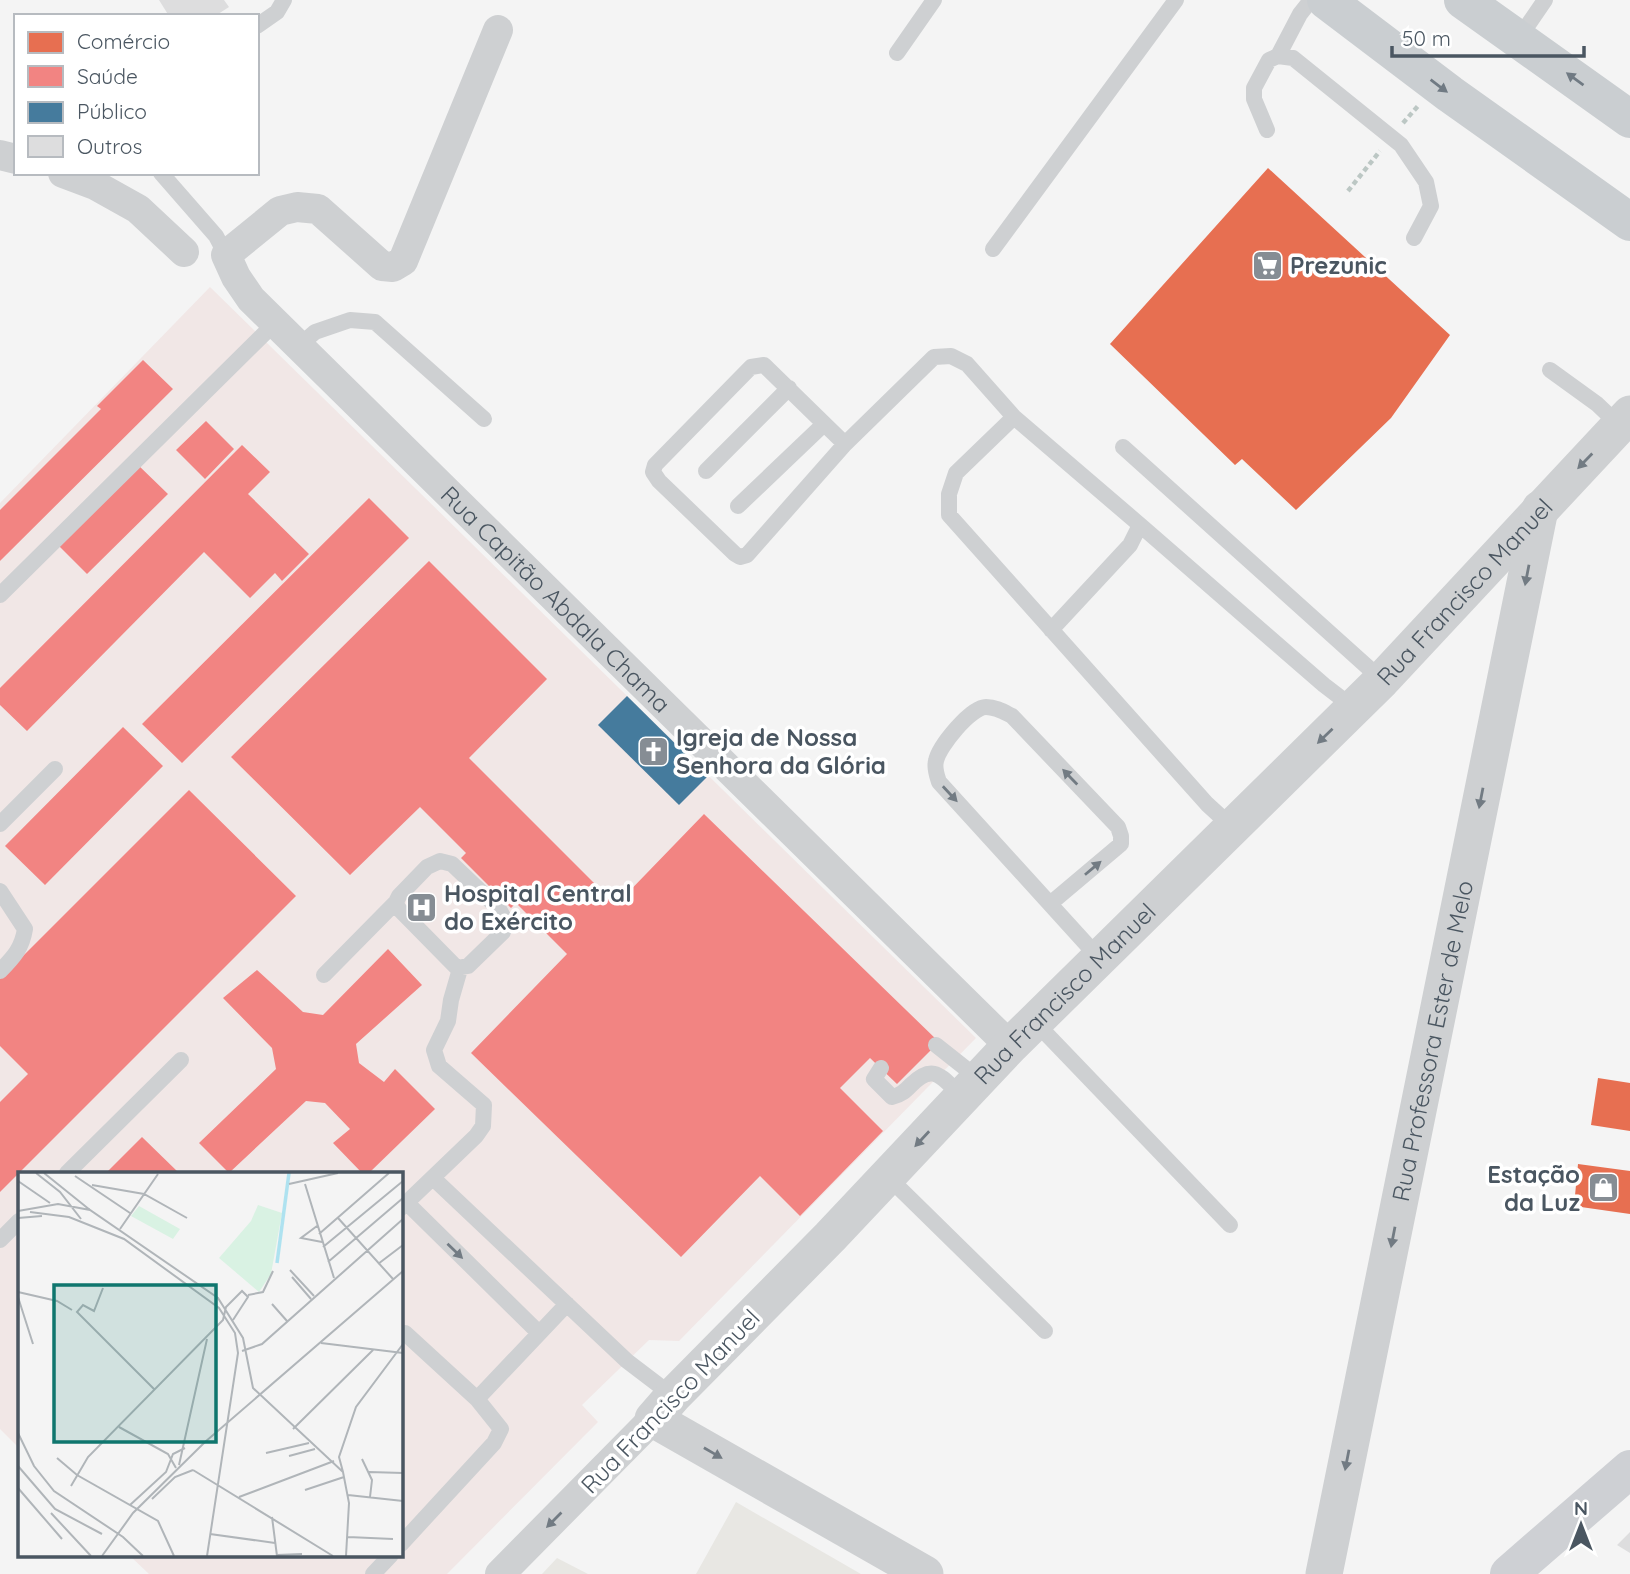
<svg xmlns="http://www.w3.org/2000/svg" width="1630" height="1574" viewBox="0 0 1630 1574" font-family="Quicksand,sans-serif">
  <rect width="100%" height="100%" fill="#f4f4f4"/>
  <!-- commercial -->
  <path fill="#e8e7e3" d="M736,1502L861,1574H696Z
    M557,1558L588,1574H542Z"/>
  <!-- medical -->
  <path fill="#f1e7e6" d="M210,287L976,1038L679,1341L649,1340L582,1405L598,1422L447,1574H149L129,1555H401V1173H19V1448L0,1429V503Z"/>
  <!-- shops -->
  <path fill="#e76f51" d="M1268,168L1450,335L1391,418L1296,510L1242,459L1235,465L1110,344Z
    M1598,1078L1630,1083V1131L1591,1125Z
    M1578,1164L1630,1171V1214L1574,1206Z"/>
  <!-- health -->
  <path fill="#f28482" d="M143,360L173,389L0,561V510L101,409L97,406Z
    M206,421L234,449L205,479L176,450Z
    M242,445L270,472L248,494L309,554L282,581L275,573L250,598L204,552L27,731L0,705V688Z
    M137,464L168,494L87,574L57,544Z
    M369,498L409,538L182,763L142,724Z
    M429,561L547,679L469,758L616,905L704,814L939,1042L897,1084L870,1058L840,1088L883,1131L800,1216L760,1176L681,1257L471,1053L567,954L516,903L511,908L461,858L466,853L420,807L350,875L231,757Z
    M123,727L163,766L45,885L5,846Z
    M189,790L296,896L0,1192V1102L28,1074L0,1046V979Z
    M388,949L422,985L356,1044L359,1063L384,1082L395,1069L435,1109L369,1173H362L333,1143L350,1129L325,1103L306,1101L229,1173L199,1143L276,1069L272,1048L223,998L257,970L303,1012L323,1015Z
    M142,1137L179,1173H106Z"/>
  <!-- public -->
  <path fill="#457b9d" d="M627,696L708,776L679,805L598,725Z"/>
  <!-- building -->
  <path fill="#ddddde" d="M159,0H224L229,7L215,16H169Z
    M1630,1532V1553L1617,1545Z"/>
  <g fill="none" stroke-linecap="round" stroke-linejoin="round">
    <!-- path -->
    <path stroke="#bcc7c4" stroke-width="4.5" stroke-dasharray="5 3.5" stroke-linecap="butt" d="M1403,123L1418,106
      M1348,191L1380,151"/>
    <!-- service -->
    <path stroke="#ced0d2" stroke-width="16" d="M257,26L277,12L284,0
      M1519,38L1545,0
      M897,53L934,0
      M1278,56L1300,14L1311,0
      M1267,130L1254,99V88L1269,60L1278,56L1293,58L1401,145L1426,182L1431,206L1414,238
      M161,173L216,236L226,255
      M993,249L1176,0
      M299,346L315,332L350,320L375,322L484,419
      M1550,370L1597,404L1619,425
      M1014,417L1140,525L1130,545L1051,630
      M845,444L764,365L751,367L655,465L653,472L659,481L735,554L740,557L747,555L845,444L934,357L951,356L967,364L1014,417L956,473L949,494V515L1207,804L1232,827
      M1123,447L1382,680
      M706,471L789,388
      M738,506L824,424
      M1140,525L1324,685L1354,708
      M0,595L275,323
      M0,824L55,769
      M440,861L452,864L499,909L505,920L503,932L468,966L457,968L398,908L396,902L399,896L427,867Z
      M0,891L25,929C22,948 14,957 0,971
      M1051,903L1121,844V836L1118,827L1012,716C1004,712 996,707 986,707C971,707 939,746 936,761C934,768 937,776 939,782L1099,958
      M324,975L396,902
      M1034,1021L1230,1225
      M936,1045L979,1079
      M881,1068L874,1079L892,1097C901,1095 905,1091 911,1085C935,1061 942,1079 963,1097
      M67,1173L181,1060
      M887,1176L1045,1331
      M433,1178L627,1361L673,1396
      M407,1203L539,1333
      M401,1208L476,1136L483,1126L484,1105L439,1066L434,1050L448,1021L451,1000L460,969
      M0,1240L19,1221
      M477,1399L567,1304
      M401,1544L494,1443L501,1429L477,1399L405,1333
      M373,1574L391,1555"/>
    <!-- minor -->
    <g stroke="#ced0d2" stroke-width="30">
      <path id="s1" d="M498,30L403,261L393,267L382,266L318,209L297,207L280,211L226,255L236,277L251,299L1010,1046"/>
      <path d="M0,155L16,159"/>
      <path d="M63,173L95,185L138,209L184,252"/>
      <path d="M500,1574L653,1419"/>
    </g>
    <!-- tertiary -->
    <g stroke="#ced0d2" stroke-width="37">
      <path id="s2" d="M925,1574L653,1419L673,1396L830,1237L1010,1046L1382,680L1630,414"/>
      <path id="s3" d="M1324,1574L1540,509"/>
    </g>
    <!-- secondary -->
    <path stroke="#ced0d4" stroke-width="38" d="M1509,1574L1630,1469"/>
    <!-- primary -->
    <path stroke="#caced1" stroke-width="38" d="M1326,0L1450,94L1630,222
      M1463,0L1630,119"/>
  </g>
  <!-- one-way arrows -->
  <defs><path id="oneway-solid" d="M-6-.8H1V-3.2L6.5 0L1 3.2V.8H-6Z" transform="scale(1.75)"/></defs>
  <g fill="#707a83">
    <use href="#oneway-solid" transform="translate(1575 79) rotate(-144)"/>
    <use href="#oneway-solid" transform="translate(1439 86) rotate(37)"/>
  </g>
  <g fill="#727b83">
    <use href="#oneway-solid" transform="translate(1585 461) rotate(134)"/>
    <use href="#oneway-solid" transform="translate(1527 575) rotate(101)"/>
    <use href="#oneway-solid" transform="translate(1325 736) rotate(136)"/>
    <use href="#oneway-solid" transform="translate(1070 777) rotate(-134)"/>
    <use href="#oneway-solid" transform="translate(950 794) rotate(47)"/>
    <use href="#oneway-solid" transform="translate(1481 798) rotate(101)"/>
    <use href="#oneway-solid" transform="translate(1093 868) rotate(-40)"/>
    <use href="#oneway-solid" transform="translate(922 1139) rotate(133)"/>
    <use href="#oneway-solid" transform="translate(1393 1237) rotate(101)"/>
    <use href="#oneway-solid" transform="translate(455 1251) rotate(44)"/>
    <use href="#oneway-solid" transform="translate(713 1453) rotate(30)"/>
    <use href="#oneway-solid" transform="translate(1347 1460) rotate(101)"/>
    <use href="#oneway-solid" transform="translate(554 1520) rotate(135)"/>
  </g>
  <!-- icons -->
  <defs>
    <symbol id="supermarket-square" viewBox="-11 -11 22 22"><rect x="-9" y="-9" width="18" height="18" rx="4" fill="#868d94" stroke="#fff"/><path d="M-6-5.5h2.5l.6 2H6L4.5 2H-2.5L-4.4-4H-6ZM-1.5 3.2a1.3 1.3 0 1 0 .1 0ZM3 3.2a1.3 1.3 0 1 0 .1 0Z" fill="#fff"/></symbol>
    <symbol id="church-square" viewBox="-11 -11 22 22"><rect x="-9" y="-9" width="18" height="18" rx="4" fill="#868d94" stroke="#fff"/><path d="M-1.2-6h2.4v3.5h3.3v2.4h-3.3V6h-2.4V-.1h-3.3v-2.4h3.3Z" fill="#fff"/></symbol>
    <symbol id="hospital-square" viewBox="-11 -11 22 22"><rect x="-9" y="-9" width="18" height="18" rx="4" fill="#868d94" stroke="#fff"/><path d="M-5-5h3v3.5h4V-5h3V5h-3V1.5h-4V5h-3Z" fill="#fff"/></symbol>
    <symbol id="shop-square" viewBox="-11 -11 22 22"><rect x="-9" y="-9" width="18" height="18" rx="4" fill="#868d94" stroke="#fff"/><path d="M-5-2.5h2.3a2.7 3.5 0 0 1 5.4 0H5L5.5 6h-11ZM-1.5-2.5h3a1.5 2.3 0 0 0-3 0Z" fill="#fff"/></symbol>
  </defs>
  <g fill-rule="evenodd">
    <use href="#supermarket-square" x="1250" y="248" width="35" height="35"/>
    <use href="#church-square" x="636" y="734" width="35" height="35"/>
    <use href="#hospital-square" x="404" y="890" width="35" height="35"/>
    <use href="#shop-square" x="1586" y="1170" width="35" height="35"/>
  </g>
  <g text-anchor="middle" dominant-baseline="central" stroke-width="7" stroke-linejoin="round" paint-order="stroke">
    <!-- poi labels -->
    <g font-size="24" font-weight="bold" fill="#4a5661" stroke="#fff" text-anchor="start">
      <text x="1290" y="265">Prezunic</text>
      <text x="676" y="737">Igreja de Nossa<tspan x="676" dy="28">Senhora da Glória</tspan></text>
      <text x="444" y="893">Hospital Central<tspan x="444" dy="28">do Exército</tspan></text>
      <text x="1580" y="1174" text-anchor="end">Estação<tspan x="1580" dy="28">da Luz</tspan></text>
    </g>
    <!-- street labels -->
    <g font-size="24" fill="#4a5661" stroke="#fff">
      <text stroke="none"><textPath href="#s2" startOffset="1472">Rua Francisco Manuel</textPath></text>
      <text stroke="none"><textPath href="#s1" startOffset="945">Rua Capitão Abdala Chama</textPath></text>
      <text stroke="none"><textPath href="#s2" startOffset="905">Rua Francisco Manuel</textPath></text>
      <text stroke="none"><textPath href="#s3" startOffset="544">Rua Professora Ester de Melo</textPath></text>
      <text transform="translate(670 1401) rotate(-46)">Rua Francisco Manuel</text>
    </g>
  </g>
  <!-- overview -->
  <g transform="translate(18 1172)">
    <rect width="385" height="385" fill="#f4f4f4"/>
    <path d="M240,33L264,41L253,102L241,120L201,86L233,49ZM121,34L162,57L155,67L113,44Z" fill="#d9f2e3"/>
    <path fill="none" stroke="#aee2f0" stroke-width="3.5" d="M259,91L271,1"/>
    <path fill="none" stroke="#b0b5b9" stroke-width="2" d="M18,1L42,20L63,47M26,1L72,38M57,4L112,41M0,9L32,31M271,12L320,1M287,12L316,106M74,13L126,22L169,46M0,39L40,32L72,38L200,126L225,166L235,216L325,300L331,331L328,384M12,40L51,45L106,67L201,136L217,161L220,181L189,384M0,46L24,44M320,46L375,107M299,54L283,66L304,70M102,57L140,2M301,62L371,1M305,75L385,9M310,90L385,26M360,92L385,73M272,98L296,124M274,105L293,127M85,116L76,139L65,133L59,140L136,217M0,120L39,129L54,138M230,123L245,120L255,99M0,125L15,172M254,132L269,149M303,171L385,181M224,179L244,172L385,47M101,255L150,282L158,296M275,257L355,178M0,261L16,294L36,319L105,365L125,384M248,281L291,271M271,284L297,277M39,286L59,303L140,349L156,384M344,287L354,308L352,325M161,293L189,167M0,294L37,337L84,362M175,298L315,384M325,300L321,285L338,235L385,172M351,300L385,301M53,314L70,285L205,148L208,135L224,119L230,125L215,148M0,316L44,367M287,318L326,305M330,323L385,329M221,325L316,289M134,327L157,305L175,298M112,333L148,300L155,282L167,276M33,341L73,384M254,345L259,384M192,362L257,371M330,365L375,367M259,383L284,382M84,384L115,341L187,270L385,99"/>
    <path fill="#0f766e" fill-opacity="0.15" stroke="#0f766e" stroke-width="3.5" d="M36,113H198V270H36Z"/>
    <rect width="385" height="385" fill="none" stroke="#4a5661" stroke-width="3.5"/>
  </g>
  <!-- legend -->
  <rect x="14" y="14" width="245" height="161" fill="#ffffff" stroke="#b7bbc0" stroke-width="2"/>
  <rect x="28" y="32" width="35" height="21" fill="#e76f51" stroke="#b7bbc0" stroke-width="2"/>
  <text x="77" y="49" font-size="21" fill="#4a5661">Comércio</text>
  <rect x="28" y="66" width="35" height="21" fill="#f28482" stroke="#b7bbc0" stroke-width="2"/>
  <text x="77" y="84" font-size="21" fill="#4a5661">Saúde</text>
  <rect x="28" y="102" width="35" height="21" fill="#457b9d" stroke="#b7bbc0" stroke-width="2"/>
  <text x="77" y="119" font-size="21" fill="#4a5661">Público</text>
  <rect x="28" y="136" width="35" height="21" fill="#ddddde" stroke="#b7bbc0" stroke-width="2"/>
  <text x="77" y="154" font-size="21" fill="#4a5661">Outros</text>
  <!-- north arrow -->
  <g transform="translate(1581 1525)" stroke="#ffffff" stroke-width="5" paint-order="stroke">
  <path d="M0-5L12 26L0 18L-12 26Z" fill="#4a5661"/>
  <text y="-10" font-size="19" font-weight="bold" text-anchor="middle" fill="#4a5661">N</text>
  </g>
  <!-- scale -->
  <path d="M1392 46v10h192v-10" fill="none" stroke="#4a5661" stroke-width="3.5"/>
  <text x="1402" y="46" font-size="21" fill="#4a5661" stroke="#ffffff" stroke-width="5" paint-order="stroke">50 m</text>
</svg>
